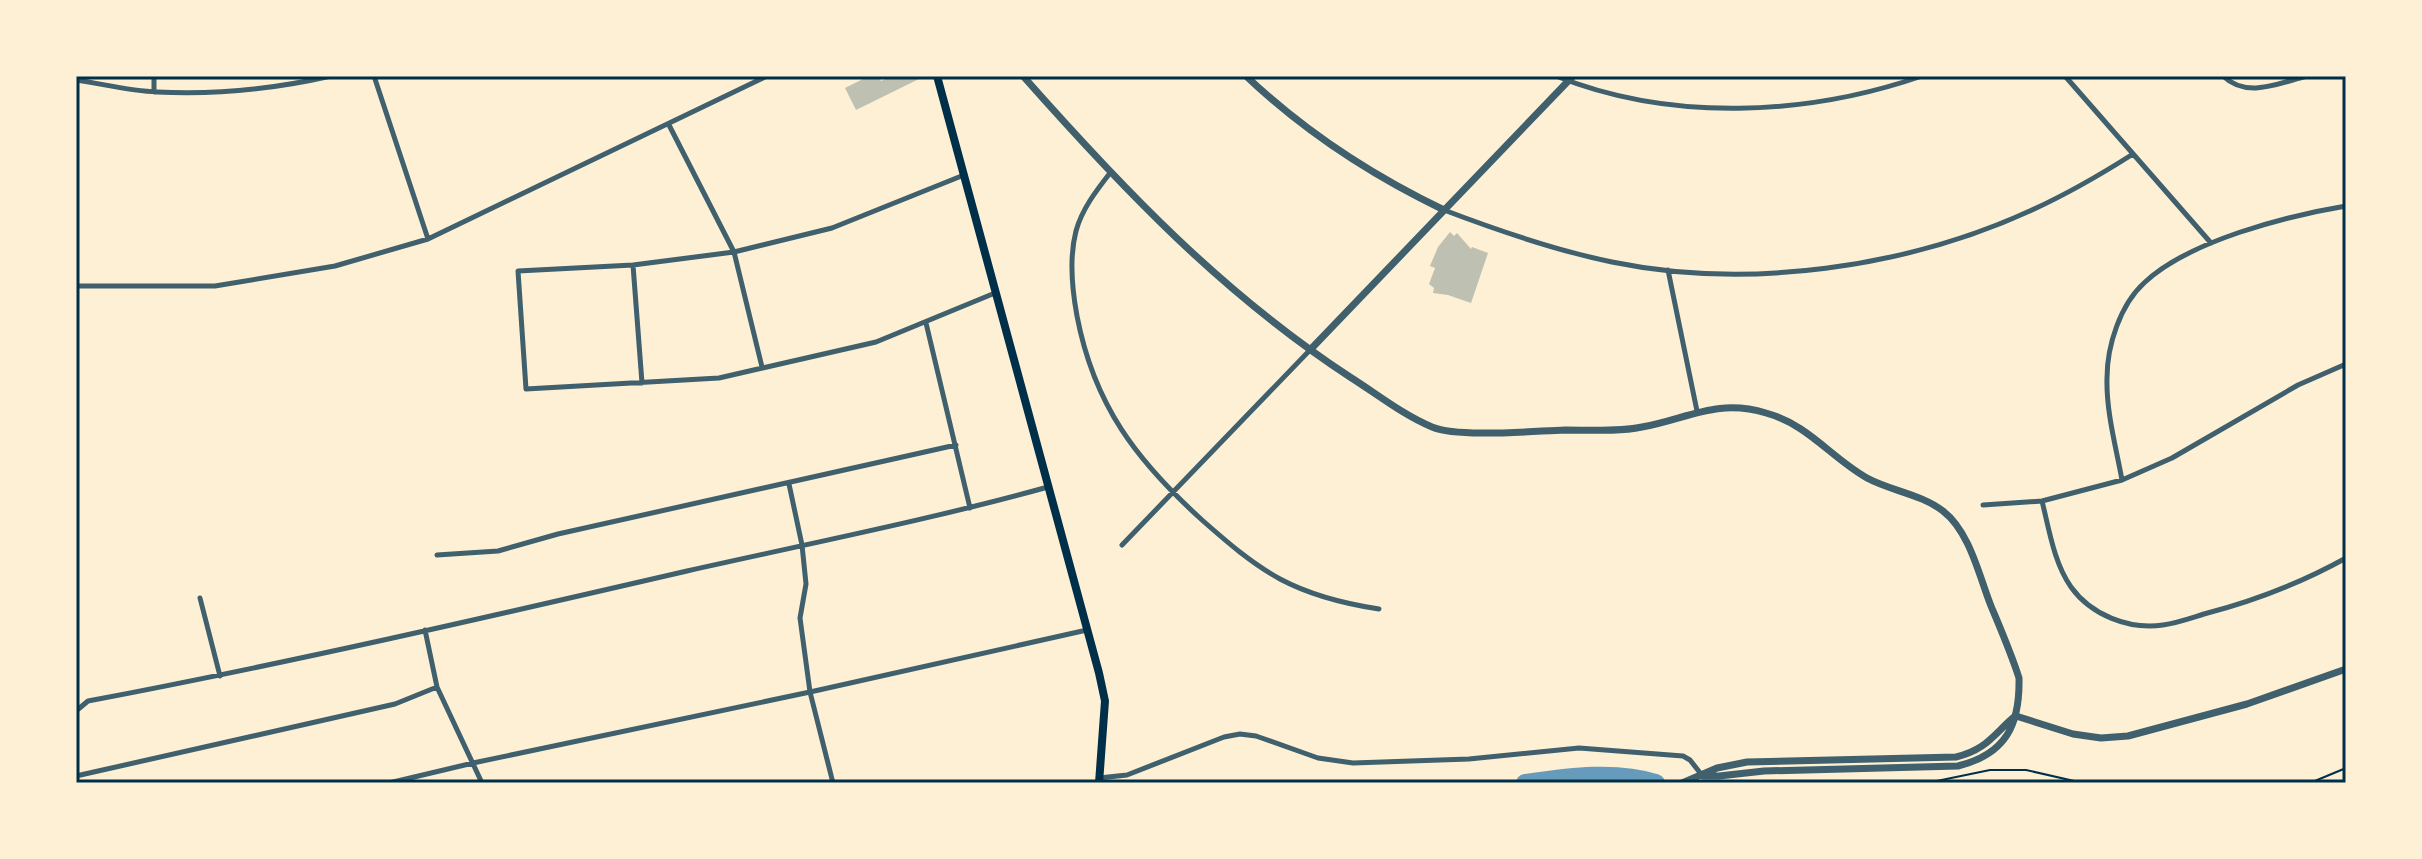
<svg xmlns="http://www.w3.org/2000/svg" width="2422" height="859" viewBox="0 0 2422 859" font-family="Overpass,sans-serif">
  <rect width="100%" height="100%" fill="#fdf0d5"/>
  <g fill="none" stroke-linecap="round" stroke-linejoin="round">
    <!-- river -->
    <path stroke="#669bbc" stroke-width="18" d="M1525,783C1568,777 1615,770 1656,783"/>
  </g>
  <!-- building -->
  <path fill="#bec0b2" d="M869,76H879L881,81L892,76H925L856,110L845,88Z
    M1450,232L1454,236L1457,233L1471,249L1472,247L1488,253L1471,303L1448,295L1433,293L1434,288L1429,284L1435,268L1430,266L1438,247Z"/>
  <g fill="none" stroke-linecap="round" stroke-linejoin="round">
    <!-- path -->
    <path stroke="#003049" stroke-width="2" d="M1927,783L1990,770H2026L2083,783
      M2310,783L2346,768"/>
    <!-- minor -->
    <path stroke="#3f606c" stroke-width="5" d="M374,76L428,239
      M1556,76C1671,122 1806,116 1922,76
      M2065,76L2211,243
      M2223,76C2247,99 2279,83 2307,76
      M76,80C103,84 130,91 157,92C215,95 274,89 331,76
      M154,92V76
      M669,125L734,252L762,367
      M1110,173C1096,191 1082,209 1076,231C1069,258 1072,289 1077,316C1094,405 1136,460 1202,520C1227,542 1251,563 1280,579C1310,595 1346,604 1379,609
      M964,175L832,228L734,252L633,265L518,271L526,389L719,378L876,342L995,293
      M1444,210C1499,231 1554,250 1612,262C1748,290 1906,268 2032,210C2067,194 2100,175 2133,154
      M633,265L642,383
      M1668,270L1697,411
      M76,286H215L335,266L428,239L767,76
      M926,323L970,508
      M2122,480C2116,447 2106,411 2107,378C2107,346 2120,305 2144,283C2188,241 2286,216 2346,206
      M789,484L802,545L806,584L800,618L810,692L833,783
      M2042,501C2049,529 2054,563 2071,587C2091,615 2129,630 2163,625C2177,623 2191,618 2204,614C2254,601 2301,583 2346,558
      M1983,505L2042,501L2122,480L2172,458L2298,385L2346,364
      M1122,545L1310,350
      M437,555L498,551L558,534L956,445
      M200,598L220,676
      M425,630L437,687L482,783
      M76,711L88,701C289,663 488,617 687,571C807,544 929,520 1048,487
      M76,776L395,704L437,687
      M1099,778L1127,775L1224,737L1240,734L1256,736L1318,758L1353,763L1469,759L1579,748L1683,756L1690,760L1701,774
      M389,783L473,763L810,692L1087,630"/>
    <!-- tertiary -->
    <path stroke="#3f606c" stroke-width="7" d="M1023,76C1123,189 1223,294 1350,377C1377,394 1403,415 1432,427C1459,438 1533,431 1565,430C1590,430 1617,432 1642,427C1687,419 1717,398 1766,413C1809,425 1830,457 1867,478C1891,491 1921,494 1943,511C1970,532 1979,576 1991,606C2001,630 2011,653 2019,678C2020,725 2006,754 1958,766L1764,771L1719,776H1703
      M1246,76C1305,132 1371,175 1444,210
      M1310,350L1573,76
      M2016,716L2073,734L2101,738L2128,736L2247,704L2346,669
      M1682,783L1717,768L1747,762L1956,757C1986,750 1993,735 2014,717"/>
    <!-- secondary -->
    <path stroke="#003049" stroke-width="8" d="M937,76L1099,673L1105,701L1099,783"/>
  </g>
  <!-- border -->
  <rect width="2422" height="859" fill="none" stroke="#fdf0d5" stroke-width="156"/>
  <rect x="78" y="78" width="2266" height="703" fill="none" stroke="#003049" stroke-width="3"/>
</svg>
